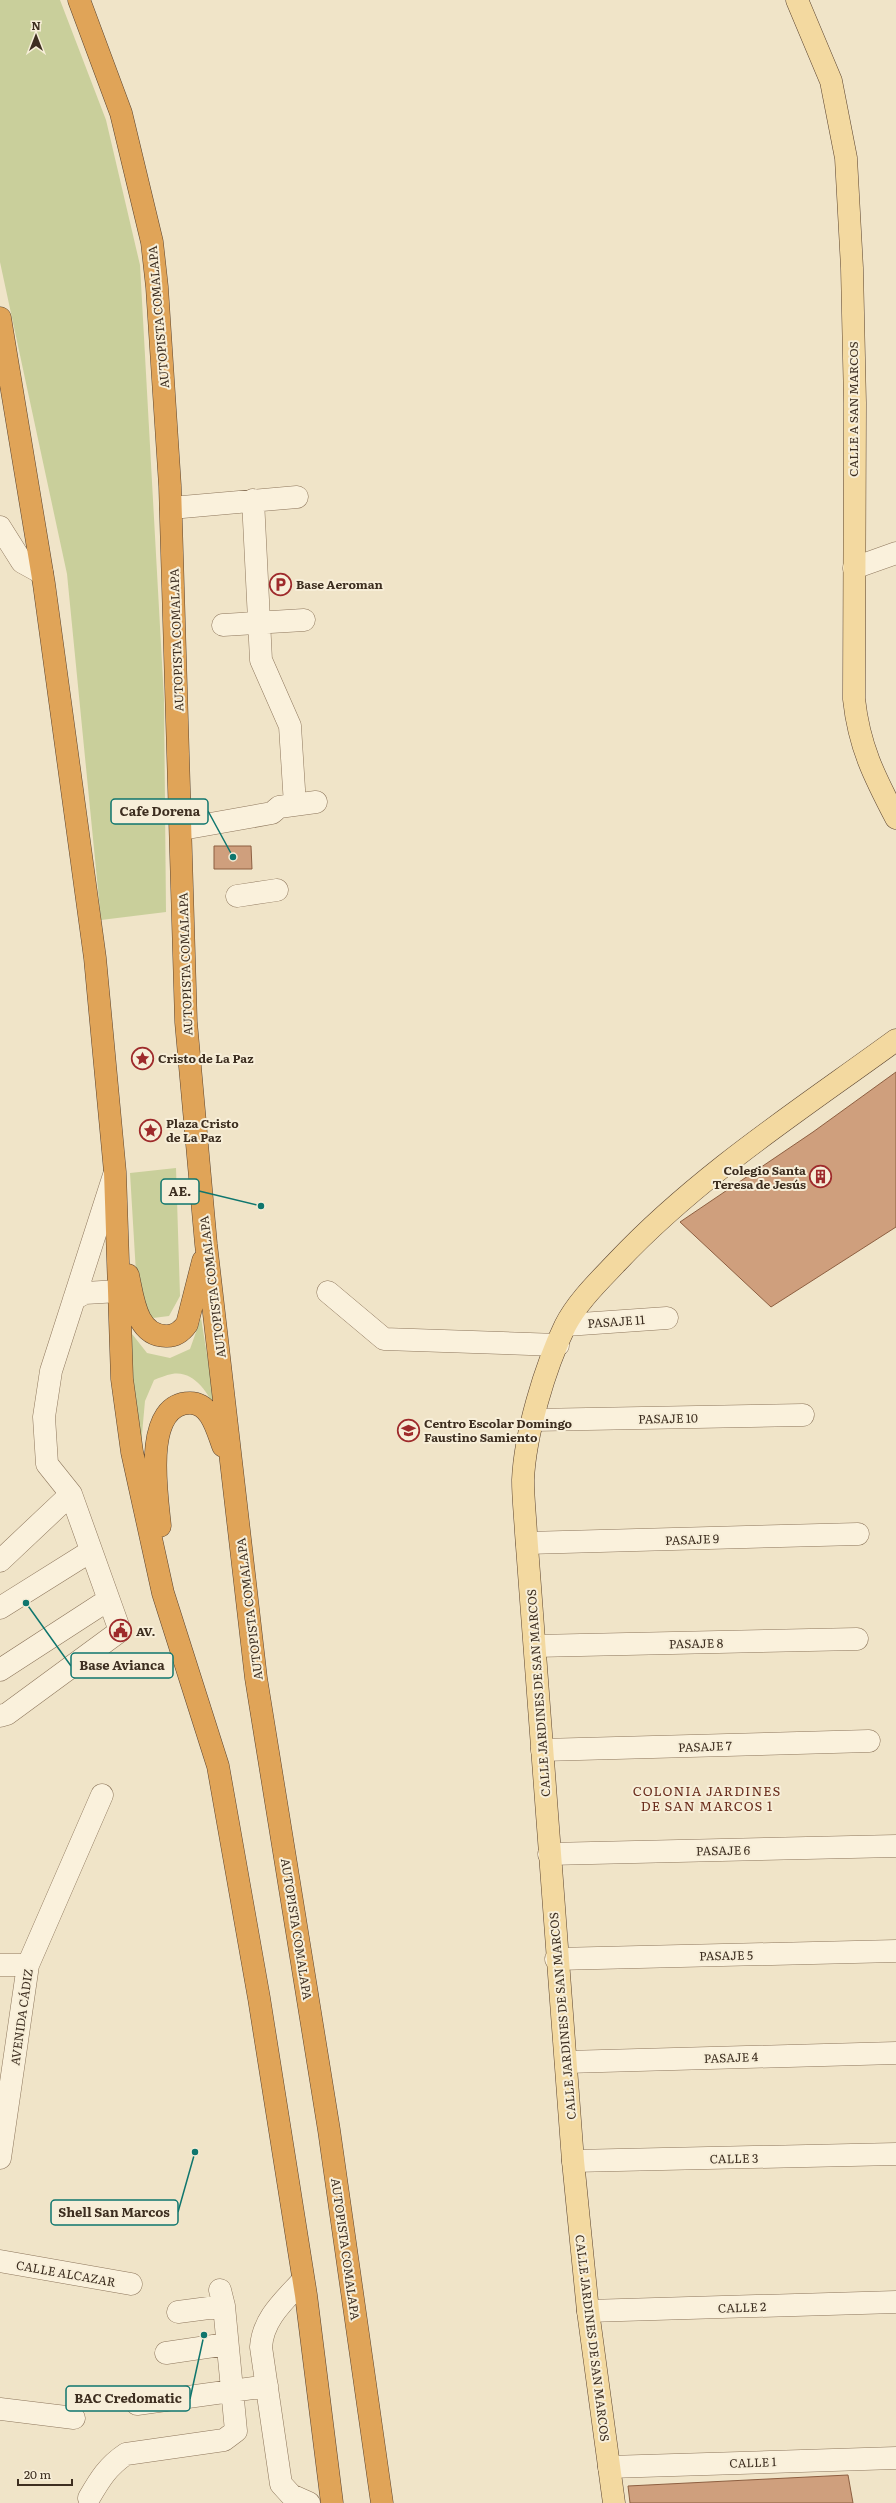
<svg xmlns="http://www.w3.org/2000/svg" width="896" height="2503" viewBox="0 0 896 2503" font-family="Literata,serif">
  <rect width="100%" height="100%" fill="#f0e4c8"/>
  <!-- green -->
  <path fill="#c9cf9b" d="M0,0H60L106,120L140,265L164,699L166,912L101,920L67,574L0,262Z
    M176,1168L180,1296L169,1316L153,1318L144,1311L136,1273L130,1173Z
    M201,1318L216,1410C208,1393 194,1370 172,1374C166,1375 159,1378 154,1380L145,1401L141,1445L125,1325L147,1353L170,1358L190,1349Z"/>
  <!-- building -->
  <path fill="#cf9f7d" stroke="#8d5f41" d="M214,846H251L252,869H214Z
    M896,1072V1227L771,1307L680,1222L813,1132Z
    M848,2475L853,2503H630L628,2486Z"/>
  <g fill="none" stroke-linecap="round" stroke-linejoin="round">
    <defs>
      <path id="minor" d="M253,500L261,660L290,726L295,805
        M171,508L297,497
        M0,527L22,562L42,573
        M854,568L896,553
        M223,625L304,620
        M182,829L272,813L279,807L316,802
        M237,896L277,890
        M328,1292L384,1339L558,1345
        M74,1299L85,1293L119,1291
        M566,1325L667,1318
        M533,1420L803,1415
        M527,1543L858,1534
        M0,1561L71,1494
        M0,1608L91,1551
        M535,1646L857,1639
        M0,1670L108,1600
        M0,1716L7,1714L120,1631L71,1494L47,1464L44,1417L51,1371L114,1175
        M542,1750L869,1741
        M549,1854L896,1846
        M556,1959L896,1951
        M0,1965H28
        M566,2062L896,2053
        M0,2158L28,1965L102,1795
        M573,2161L896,2154
        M0,2261L131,2284
        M303,2280C285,2300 263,2318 261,2347L281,2484L291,2495L309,2503
        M588,2311L896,2302
        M178,2312L224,2306
        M166,2353L227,2344
        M137,2404L267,2386
        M0,2409L74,2418
        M609,2467L896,2458
        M89,2498C100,2479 108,2466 126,2454L224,2440L236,2431L224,2306L220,2290"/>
      <path id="major" d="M797,0L831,81L846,158L852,268L855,403L854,699C859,746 874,776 896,818
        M614,2503L588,2311L573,2161L526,1533C525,1515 523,1497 523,1480C525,1434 545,1367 565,1326C577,1302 599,1281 617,1262C699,1175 800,1110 896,1040"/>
      <path id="highway" d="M79,0L121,113L152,242L157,287L170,486L186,1022L206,1244L256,1678L329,2130L382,2503
        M0,318L44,584L95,958L115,1172L122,1379L132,1452L163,1593L218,1766L259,1998L306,2295L332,2503
        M128,1275C133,1297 136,1337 167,1336C176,1336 182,1331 187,1324L203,1261
        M160,1526C157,1495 142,1403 190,1403C211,1403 217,1430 223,1446"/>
    </defs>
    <!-- minor casing -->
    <use href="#minor" stroke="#8d765c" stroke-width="23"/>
    <!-- major casing -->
    <use href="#major" stroke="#5b4430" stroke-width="23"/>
    <!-- highway casing -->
    <use href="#highway" stroke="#5b4430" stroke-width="23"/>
    <!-- minor -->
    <use href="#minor" stroke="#faf1dc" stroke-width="22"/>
    <!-- major -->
    <use href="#major" stroke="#f3d9a0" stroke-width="22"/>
    <!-- highway -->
    <use href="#highway" stroke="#e0a458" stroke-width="22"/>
  </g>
  <!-- icons -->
  <defs>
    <symbol id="parking-ring" viewBox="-11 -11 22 22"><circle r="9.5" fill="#f7eed8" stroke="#9e2a2b" stroke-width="1.5"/><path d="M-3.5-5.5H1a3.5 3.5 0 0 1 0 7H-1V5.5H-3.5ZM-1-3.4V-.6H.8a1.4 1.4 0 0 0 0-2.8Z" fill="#9e2a2b"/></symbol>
    <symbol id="sight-ring" viewBox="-11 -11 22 22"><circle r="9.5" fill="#f7eed8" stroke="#9e2a2b" stroke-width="1.5"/><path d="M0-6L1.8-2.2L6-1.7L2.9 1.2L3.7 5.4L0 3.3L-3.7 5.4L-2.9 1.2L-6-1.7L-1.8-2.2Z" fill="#9e2a2b"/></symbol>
    <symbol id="building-ring" viewBox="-11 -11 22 22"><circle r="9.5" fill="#f7eed8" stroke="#9e2a2b" stroke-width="1.5"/><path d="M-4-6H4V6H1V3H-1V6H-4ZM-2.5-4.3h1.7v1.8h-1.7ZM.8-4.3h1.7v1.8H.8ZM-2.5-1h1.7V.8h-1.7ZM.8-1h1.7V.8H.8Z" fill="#9e2a2b"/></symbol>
    <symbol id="school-ring" viewBox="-11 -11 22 22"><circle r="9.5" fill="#f7eed8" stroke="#9e2a2b" stroke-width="1.5"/><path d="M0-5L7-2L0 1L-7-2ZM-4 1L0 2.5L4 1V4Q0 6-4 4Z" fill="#9e2a2b"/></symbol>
    <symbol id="civic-ring" viewBox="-11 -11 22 22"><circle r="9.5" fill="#f7eed8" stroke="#9e2a2b" stroke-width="1.5"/><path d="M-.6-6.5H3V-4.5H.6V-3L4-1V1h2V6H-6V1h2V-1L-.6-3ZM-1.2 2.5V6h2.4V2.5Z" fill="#9e2a2b"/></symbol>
  </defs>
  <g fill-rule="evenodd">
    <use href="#parking-ring" x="268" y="572" width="25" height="25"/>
    <use href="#sight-ring" x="130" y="1046" width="25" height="25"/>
    <use href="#sight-ring" x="138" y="1118" width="25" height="25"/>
    <use href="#building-ring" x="808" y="1164" width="25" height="25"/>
    <use href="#school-ring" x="396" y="1418" width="25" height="25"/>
    <use href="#civic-ring" x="108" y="1618" width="25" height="25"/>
  </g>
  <g text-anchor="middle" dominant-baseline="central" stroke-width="4" stroke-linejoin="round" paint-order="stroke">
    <!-- street labels -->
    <g font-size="12" fill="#3d2e20" stroke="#f7eed8">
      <text transform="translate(158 317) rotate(-95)">AUTOPISTA COMALAPA</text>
      <text transform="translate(853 409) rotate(-90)">CALLE A SAN MARCOS</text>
      <text transform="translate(176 640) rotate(-92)">AUTOPISTA COMALAPA</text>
      <text transform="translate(185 964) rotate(-92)">AUTOPISTA COMALAPA</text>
      <text transform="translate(212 1287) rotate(-97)">AUTOPISTA COMALAPA</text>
      <text transform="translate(616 1321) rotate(-4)">PASAJE 11</text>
      <text transform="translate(668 1418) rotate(-1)">PASAJE 10</text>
      <text transform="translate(692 1539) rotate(-2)">PASAJE 9</text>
      <text transform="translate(249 1609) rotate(-97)">AUTOPISTA COMALAPA</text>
      <text transform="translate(696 1643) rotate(-1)">PASAJE 8</text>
      <text transform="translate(538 1693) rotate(-94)">CALLE JARDINES DE SAN MARCOS</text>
      <text transform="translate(705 1746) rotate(-2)">PASAJE 7</text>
      <text transform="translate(723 1850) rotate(-1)">PASAJE 6</text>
      <text transform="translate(297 1929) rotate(81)">AUTOPISTA COMALAPA</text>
      <text transform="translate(726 1955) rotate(-1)">PASAJE 5</text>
      <text transform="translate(562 2016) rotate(-95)">CALLE JARDINES DE SAN MARCOS</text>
      <text transform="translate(21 2017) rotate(-82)">AVENIDA CÁDIZ</text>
      <text transform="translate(731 2057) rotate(-2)">PASAJE 4</text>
      <text transform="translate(734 2158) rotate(-1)">CALLE 3</text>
      <text transform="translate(346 2249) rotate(82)">AUTOPISTA COMALAPA</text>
      <text transform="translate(66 2273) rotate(10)">CALLE ALCAZAR</text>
      <text transform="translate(742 2307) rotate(-2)">CALLE 2</text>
      <text transform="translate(593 2338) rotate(83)">CALLE JARDINES DE SAN MARCOS</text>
      <text transform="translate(753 2462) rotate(-2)">CALLE 1</text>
    </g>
    <!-- poi labels -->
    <g font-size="12" font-weight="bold" fill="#3d2e20" stroke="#f7eed8" text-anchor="start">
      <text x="296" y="584">Base Aeroman</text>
      <text x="158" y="1058">Cristo de La Paz</text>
      <text x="166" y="1123">Plaza Cristo<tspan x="166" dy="14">de La Paz</tspan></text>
      <text x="806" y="1170" text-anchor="end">Colegio Santa<tspan x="806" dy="14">Teresa de Jesús</tspan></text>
      <text x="424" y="1423">Centro Escolar Domingo<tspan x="424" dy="14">Faustino Samiento</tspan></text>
      <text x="136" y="1631">AV.</text>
    </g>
    <!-- neighbourhood labels -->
    <g font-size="13" letter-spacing="1" fill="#6b2e1e" stroke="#f7eed8">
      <text x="707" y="1790">COLONIA JARDINES<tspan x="707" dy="15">DE SAN MARCOS 1</tspan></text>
    </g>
  </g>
  <!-- callouts -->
  <path fill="none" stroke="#0f766e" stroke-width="1.5" d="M233 857L208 811M261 1206L199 1191M26 1603L71 1666M195 2152L178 2212M204 2335L190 2399"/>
  <g fill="#0f766e" stroke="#f7eed8" stroke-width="1.5">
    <circle cx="233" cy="857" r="4"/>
    <circle cx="261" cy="1206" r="4"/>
    <circle cx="26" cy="1603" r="4"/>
    <circle cx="195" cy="2152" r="4"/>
    <circle cx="204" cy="2335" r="4"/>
  </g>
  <g fill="#f7eed8" stroke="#0f766e" stroke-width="1.5">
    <rect x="111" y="799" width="97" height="25" rx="4"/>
    <rect x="161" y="1179" width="38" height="25" rx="4"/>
    <rect x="71" y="1653" width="102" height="25" rx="4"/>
    <rect x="51" y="2200" width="127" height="25" rx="4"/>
    <rect x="66" y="2386" width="124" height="25" rx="4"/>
  </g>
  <g font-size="13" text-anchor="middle" font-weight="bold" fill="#3d2e20">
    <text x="160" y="816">Cafe Dorena</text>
    <text x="180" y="1196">AE.</text>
    <text x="122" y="1670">Base Avianca</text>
    <text x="114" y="2217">Shell San Marcos</text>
    <text x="128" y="2403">BAC Credomatic</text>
  </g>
  <!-- north arrow -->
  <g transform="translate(36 36)" stroke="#f7eed8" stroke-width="3" paint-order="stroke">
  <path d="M0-3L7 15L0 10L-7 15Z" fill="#3d2e20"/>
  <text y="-6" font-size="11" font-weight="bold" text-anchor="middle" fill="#3d2e20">N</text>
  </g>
  <!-- scale -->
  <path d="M18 2479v6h54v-6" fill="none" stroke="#3d2e20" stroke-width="2"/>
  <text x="24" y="2479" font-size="12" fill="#3d2e20" stroke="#f7eed8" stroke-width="3" paint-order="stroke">20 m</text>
</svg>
